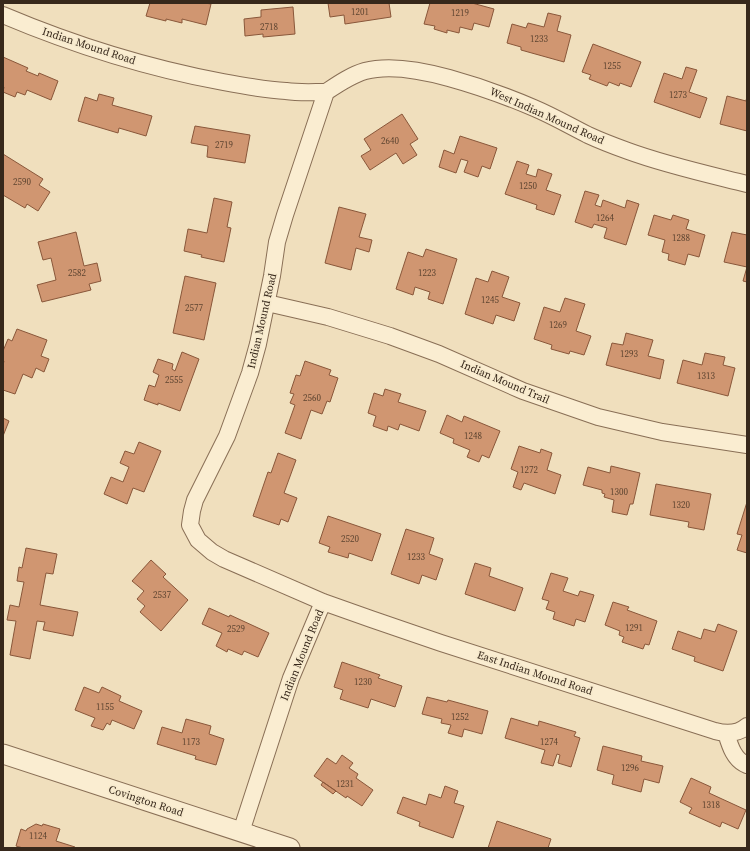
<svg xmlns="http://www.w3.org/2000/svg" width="750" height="851" viewBox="0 0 750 851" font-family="'Source Serif 4',serif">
  <rect width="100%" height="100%" fill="#f0dfbd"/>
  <!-- building -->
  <path fill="#d09671" stroke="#89573a" d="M150,3H205L211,4L206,25L182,19V23L166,19V21L146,16Z
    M328,3H389L391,17L345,24L344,15L330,17Z
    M430,3H472L494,9L489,27L474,23L472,30L460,27L459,33L447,30V33L434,29L435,26L424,24Z
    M293,7L295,34L263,37V34L245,36L244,19L261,17V10Z
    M548,13L561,16L557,31L571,35L564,62L521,50V47L507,43L512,24L526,28L528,23L544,27Z
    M593,44L641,62L631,87L620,83L619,86L609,82L607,86L589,79L591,75L582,72Z
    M3,57L28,68L26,71L38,76L39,73L58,81L51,100L27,90L25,95L17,92L15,97L3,92L4,87H3Z
    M686,67L697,70L689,92L707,98L700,118L654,102L664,73L682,79Z
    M99,94L114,98L112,105L152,116L146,136L119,128L118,133L78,121L85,97L97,101Z
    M727,96L746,101L747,96V131L720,124Z
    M402,114L418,139L410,144L417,155L403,164L396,153L370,170L361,156L371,150L364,139Z
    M195,126L250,135L245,163L207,157L208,146L191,143Z
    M460,136L497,148L490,169L482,166L478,177L464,172L468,161L461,159L456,173L439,167L444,150L454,154Z
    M3,154L43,179L39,185L50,192L38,211L27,204L25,208L3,195Z
    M517,161L529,165L526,174L536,177L538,169L552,174L546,190L561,195L554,215L536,209L537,205L505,194Z
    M585,191L599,195L595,205L601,207L603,200L625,208L627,200L639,204L626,245L604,238L607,228L594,224L592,228L575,222Z
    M214,198L232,202L227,227L231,228L224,262L201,257L202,255L184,251L188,229L207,233Z
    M339,207L366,214L359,237L372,240L369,252L356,248L351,270L325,263Z
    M654,215L671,220L673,215L689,220L686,229L705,235L699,257L688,254L685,265L668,260L669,254L662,252L665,240L648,235Z
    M76,232L84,266L97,263L101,281L89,284L91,290L42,302L37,285L56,280L51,258L43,260L38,242Z
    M732,232L747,235V282L743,281L747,267L724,262Z
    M426,249L457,259L443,304L428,299L430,292L415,287L413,295L396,289L408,252L423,257Z
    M492,271L509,277L502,297L520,303L514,321L496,315L493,324L465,314L476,278L488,282Z
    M185,276L216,283L204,340L173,333Z
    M565,298L585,304L576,331L591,336L584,355L570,351L569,354L551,349L552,345L534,339L544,307L560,312Z
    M17,329L47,340L41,356L49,359L44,372L36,368L32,378L23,374L15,394L3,390V365L4,361H3V351L8,339L12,341Z
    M626,333L653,340L648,356L664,360L660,379L606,365L612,343L623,345Z
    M182,352L199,359L180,411L158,403V405L144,400L149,385L155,387L159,375L153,372L158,359L173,364L172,369L175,371Z
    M705,353L725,357L723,365L735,368L728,396L677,383L683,360L702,365Z
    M305,361L331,370L329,375L338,378L330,402L327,401L322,414L311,410L301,439L285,433L295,405L290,403L294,394L290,393L296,375L300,376Z
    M385,389L401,394L398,402L426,411L419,431L400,424L398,430L388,426L387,431L373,426L376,416L368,413L374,393L383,396Z
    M447,415L462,422L464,416L500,431L489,458L482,455L479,462L467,457L470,450L453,443L454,439L440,433Z
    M3,418L9,421L3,436Z
    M139,442L161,451L144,492L133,488L127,504L104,494L111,477L123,482L129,467L120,463L125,451L134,454Z
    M519,446L540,453L541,449L552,453L547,470L561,475L555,494L524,483L521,490L513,487L518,472L511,469Z
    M278,453L296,460L284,493L297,498L288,522L281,519L279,525L253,516L268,472L271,473Z
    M611,466L640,473L633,504H630L627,515L612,512L614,500L604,497L605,494L602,493V490L583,485L588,467L610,473Z
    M656,484L711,494L704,530L688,527L689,522L650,515Z
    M747,502V553L737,550L742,535L737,534Z
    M328,516L381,534L372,561L349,553L348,558L328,552L330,547L319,543Z
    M406,529L434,538L429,554L443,559L436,580L422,575L419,584L391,574Z
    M26,548L57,554L53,574L46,573L40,605L78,612L73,636L43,630L45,622L37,621L30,659L10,655L16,621L7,620L10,605L19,607L24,582L17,581L19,567L22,568Z
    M151,560L166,574L163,577L188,600L161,631L140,612L145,606L137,599L144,591L132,581Z
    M475,563L491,568L489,576L523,588L515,611L465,594Z
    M551,573L568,578L563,591L578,596L580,591L594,595L585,622L576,619L574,626L553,619L555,612L546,609L549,601L542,599Z
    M613,602L629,607L627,610L657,621L649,645L645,644L643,649L622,642L624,637L619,635L620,631L605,625Z
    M209,608L229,617L230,615L269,633L258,657L244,651L242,655L228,649L227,652L216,646L222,633L202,624Z
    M718,624L737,631L723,671L694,661L695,657L672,649L678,631L701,639L704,629L715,632Z
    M342,662L380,675L378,678L402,686L395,707L371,699L368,708L340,699L343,690L334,687Z
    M84,687L99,693L102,687L121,696L119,701L142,711L134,729L112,720L110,725L107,723L103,730L91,726L95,718L75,710Z
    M427,697L447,702L448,700L488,711L482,734L464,729L462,737L448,733L451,725L441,723L442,719L422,714Z
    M511,718L538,726L539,721L576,732L574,736L580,738L571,767L558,763L560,755L557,754L553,766L541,763L545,750L505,738Z
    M186,719L211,726L209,734L224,739L216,765L195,759L196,756L157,744L162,727L182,733Z
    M603,746L642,756L641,761L663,766L659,783L644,779L641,792L612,784L614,775L597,770Z
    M342,755L353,763L349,768L358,774L356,778L373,790L362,806L347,796L346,798L314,776L327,758L336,764Z
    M691,778L711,787L709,793L746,810L738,829L722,822L720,827L689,813L692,808L680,802Z
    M323,782L336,791L333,794L321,785Z
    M445,786L458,791L454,803L464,806L453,838L419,826L420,822L397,813L403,797L426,805L429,794L441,798Z
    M497,821L551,839L548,848H488Z
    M36,824L42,826L43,824L60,829L56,841L75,847L74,848H23L16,846L21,829L26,831L27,829Z"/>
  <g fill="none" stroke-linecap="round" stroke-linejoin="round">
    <defs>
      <path id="minor" d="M3,15C74,45 148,68 223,82C244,86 265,90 286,91C299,93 313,92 326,92
        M326,92L285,215L277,242L272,276L258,344L250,373L227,436L195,500L192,511L190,525L198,540L212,552L224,559L323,602L371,619L441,643L715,731C726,734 738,734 747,726
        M326,92C338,84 351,75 365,71C391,64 424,71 449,78C478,86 506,96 534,108C553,116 570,126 588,135C601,141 614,146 628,151C666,165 707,174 747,184
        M267,303L328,317L390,336L439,354L523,391L598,417L662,432L747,445
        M726,733C730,746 734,760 747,765
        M241,832L291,678L323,602"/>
      <path id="tertiary" d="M3,754L290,848"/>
    </defs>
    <!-- minor casing -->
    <use href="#minor" stroke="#896f56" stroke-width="18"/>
    <!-- tertiary casing -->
    <use href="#tertiary" stroke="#896f56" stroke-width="21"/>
    <!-- minor -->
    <use href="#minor" stroke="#faedd1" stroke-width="16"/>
    <!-- tertiary -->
    <use href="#tertiary" stroke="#faedd1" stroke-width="19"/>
  </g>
  <g text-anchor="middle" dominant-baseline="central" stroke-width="3.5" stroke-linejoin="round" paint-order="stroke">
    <!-- number labels -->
    <g font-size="9" fill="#5d4430">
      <text x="360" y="12">1201</text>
      <text x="460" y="13">1219</text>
      <text x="269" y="27">2718</text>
      <text x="539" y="39">1233</text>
      <text x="612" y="66">1255</text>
      <text x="678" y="95">1273</text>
      <text x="390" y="141">2640</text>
      <text x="224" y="145">2719</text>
      <text x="22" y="182">2590</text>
      <text x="528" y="186">1250</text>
      <text x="605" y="218">1264</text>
      <text x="681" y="238">1288</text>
      <text x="77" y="273">2582</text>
      <text x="427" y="273">1223</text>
      <text x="490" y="300">1245</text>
      <text x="194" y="308">2577</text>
      <text x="558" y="325">1269</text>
      <text x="629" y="354">1293</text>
      <text x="706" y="376">1313</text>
      <text x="174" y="380">2555</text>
      <text x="312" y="398">2560</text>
      <text x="473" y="436">1248</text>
      <text x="529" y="470">1272</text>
      <text x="619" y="492">1300</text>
      <text x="681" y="505">1320</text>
      <text x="350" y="539">2520</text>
      <text x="416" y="557">1233</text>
      <text x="162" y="595">2537</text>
      <text x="634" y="628">1291</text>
      <text x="236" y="629">2529</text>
      <text x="363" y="682">1230</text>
      <text x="105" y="707">1155</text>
      <text x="460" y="717">1252</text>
      <text x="191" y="742">1173</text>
      <text x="549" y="742">1274</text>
      <text x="630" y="768">1296</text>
      <text x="345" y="784">1231</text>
      <text x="711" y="805">1318</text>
      <text x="38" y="836">1124</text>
    </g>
    <!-- street labels -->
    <g font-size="11" fill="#37281b" stroke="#f7eacd">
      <text transform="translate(89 46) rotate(18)">Indian Mound Road</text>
      <text transform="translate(547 116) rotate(24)">West Indian Mound Road</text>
      <text transform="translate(262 321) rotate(-77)">Indian Mound Road</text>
      <text transform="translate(505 382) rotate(23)">Indian Mound Trail</text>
      <text transform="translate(302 655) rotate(-68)">Indian Mound Road</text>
      <text transform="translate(535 673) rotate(18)">East Indian Mound Road</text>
      <text transform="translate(146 801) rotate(18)">Covington Road</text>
    </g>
  </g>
  <!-- border -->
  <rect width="750" height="851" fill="none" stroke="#37281b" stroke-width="8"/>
</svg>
